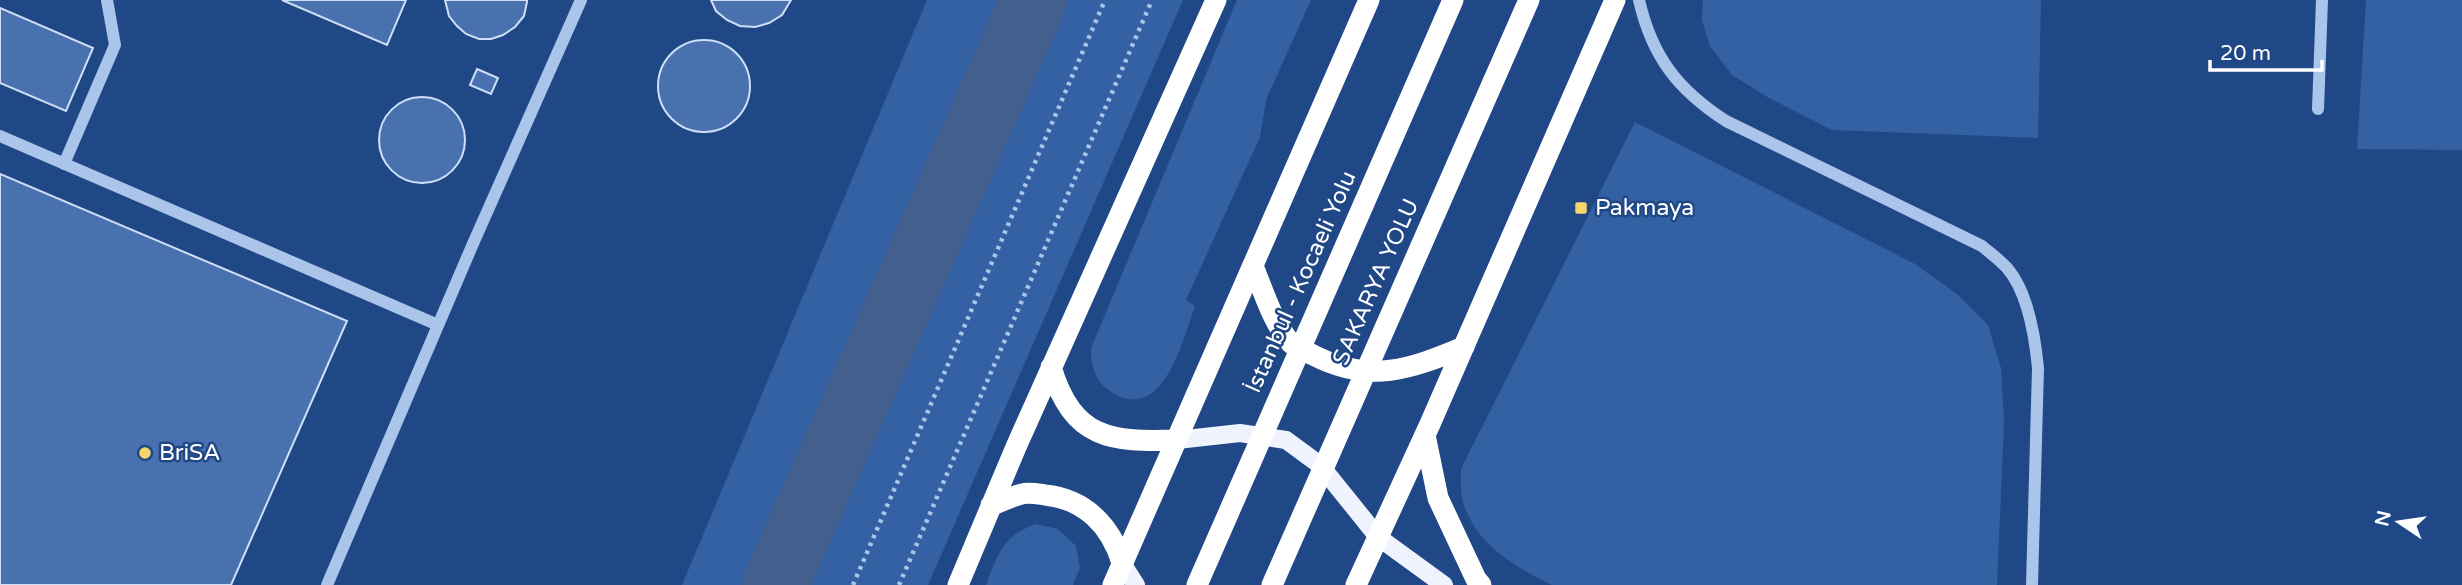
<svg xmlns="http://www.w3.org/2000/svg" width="2462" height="585" viewBox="0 0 2462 585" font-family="'Varela Round',sans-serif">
  <rect width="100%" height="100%" fill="#204886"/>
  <!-- green -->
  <path fill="#3461a4" d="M927,0H1183L928,585H682Z
    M1237,0H1311L1266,100L1260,137L1186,300L1195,306C1183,339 1163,427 1110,391C1094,380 1091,366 1091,348Z
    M1703,0H2041L2038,138L1832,130L1769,98L1732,75L1710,46L1702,20Z
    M2366,0H2462V150L2357,149Z
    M1635,122L1915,264L1958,295L1988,325L2001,368L2004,423L1997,585H1552C1514,566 1476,545 1463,502C1460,492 1461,479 1461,469Z
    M1036,524L1058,529L1076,546L1080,568L1073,585H986C998,554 1002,536 1036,524Z"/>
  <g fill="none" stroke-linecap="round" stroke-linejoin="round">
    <!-- river -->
    <path stroke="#435f8d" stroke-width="66" d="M775,585L1034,0"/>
  </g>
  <!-- building -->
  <path fill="#4971af" stroke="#cedff7" stroke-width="2" d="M282,0H406L387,45Z
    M445,0H527V2L524,16L515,27L503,35L491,39H479L466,34L457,26L449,16Z
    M711,0H791L782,15L769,23L755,27L740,26L727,20L716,11Z
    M0,8L93,48L66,111L0,83Z
    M658 86a46 46 0 1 1 92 0a46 46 0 1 1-92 0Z
    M477,69L498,78L491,94L470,85Z
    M379 140a43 43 0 1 1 86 0a43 43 0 1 1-86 0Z
    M0,174L347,321L231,585H0Z"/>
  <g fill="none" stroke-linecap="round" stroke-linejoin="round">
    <!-- path -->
    <path stroke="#aac4ea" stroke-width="4.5" stroke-dasharray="3.5 5" stroke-linecap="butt" d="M853,585L1105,0
      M899,585L1152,0"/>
    <!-- minor -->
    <path stroke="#aac4ea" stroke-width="12" d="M1639,0C1652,57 1678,90 1726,121L1982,246C1990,253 2000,260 2007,268C2028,292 2035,337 2038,368L2032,585
      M2318,109L2322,0
      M0,136L438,325
      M64,164L115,45L107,0
      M327,585L472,246L581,0"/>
    <!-- major -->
    <path stroke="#eef3fe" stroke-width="18" d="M1177,440L1240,433L1286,440L1320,465L1378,537L1444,585
      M1122,563L1136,585"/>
    <!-- highway -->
    <path stroke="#fff" stroke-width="21" d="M1253,266C1263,290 1273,324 1291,343C1297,349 1308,352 1315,356C1370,384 1411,369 1464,347
      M1051,367C1073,440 1111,442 1177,440
      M1425,435L1438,498L1476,579L1481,585
      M991,505C1001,502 1012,496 1022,494C1029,492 1038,494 1045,495C1085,499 1111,526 1122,563
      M958,585L1016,447L1216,0
      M1113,585L1369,0
      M1197,585L1453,0
      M1272,585L1529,0
      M1356,585L1430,424L1615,0"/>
  </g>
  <!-- markers -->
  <g fill="#f7d56b" stroke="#204886" stroke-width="2.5">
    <rect x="1574" y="201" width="14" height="14" rx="3.5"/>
    <circle cx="145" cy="453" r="7"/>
  </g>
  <g text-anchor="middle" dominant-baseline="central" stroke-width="5" stroke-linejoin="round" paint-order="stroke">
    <!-- poi labels -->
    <g font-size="23" fill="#fff" stroke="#204886" text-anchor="start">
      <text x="1595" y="208">Pakmaya</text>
      <text x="159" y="453">BriSA</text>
    </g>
    <!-- street labels -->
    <g font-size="23" fill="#fff" stroke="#204886">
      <text transform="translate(1301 282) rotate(-66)">İstanbul - Kocaeli Yolu</text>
      <text transform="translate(1376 282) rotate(-66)">SAKARYA YOLU</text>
    </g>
  </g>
  <!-- north arrow -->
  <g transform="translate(2399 522) rotate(283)" stroke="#204886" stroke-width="5" paint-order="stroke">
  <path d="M0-5L12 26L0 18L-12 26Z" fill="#ffffff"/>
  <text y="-10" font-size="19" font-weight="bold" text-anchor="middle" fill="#ffffff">N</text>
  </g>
  <!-- scale -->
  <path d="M2210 60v10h112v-10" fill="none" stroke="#ffffff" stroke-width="3.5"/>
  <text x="2220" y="60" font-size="21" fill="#ffffff" stroke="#204886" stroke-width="5" paint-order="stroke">20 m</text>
</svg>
